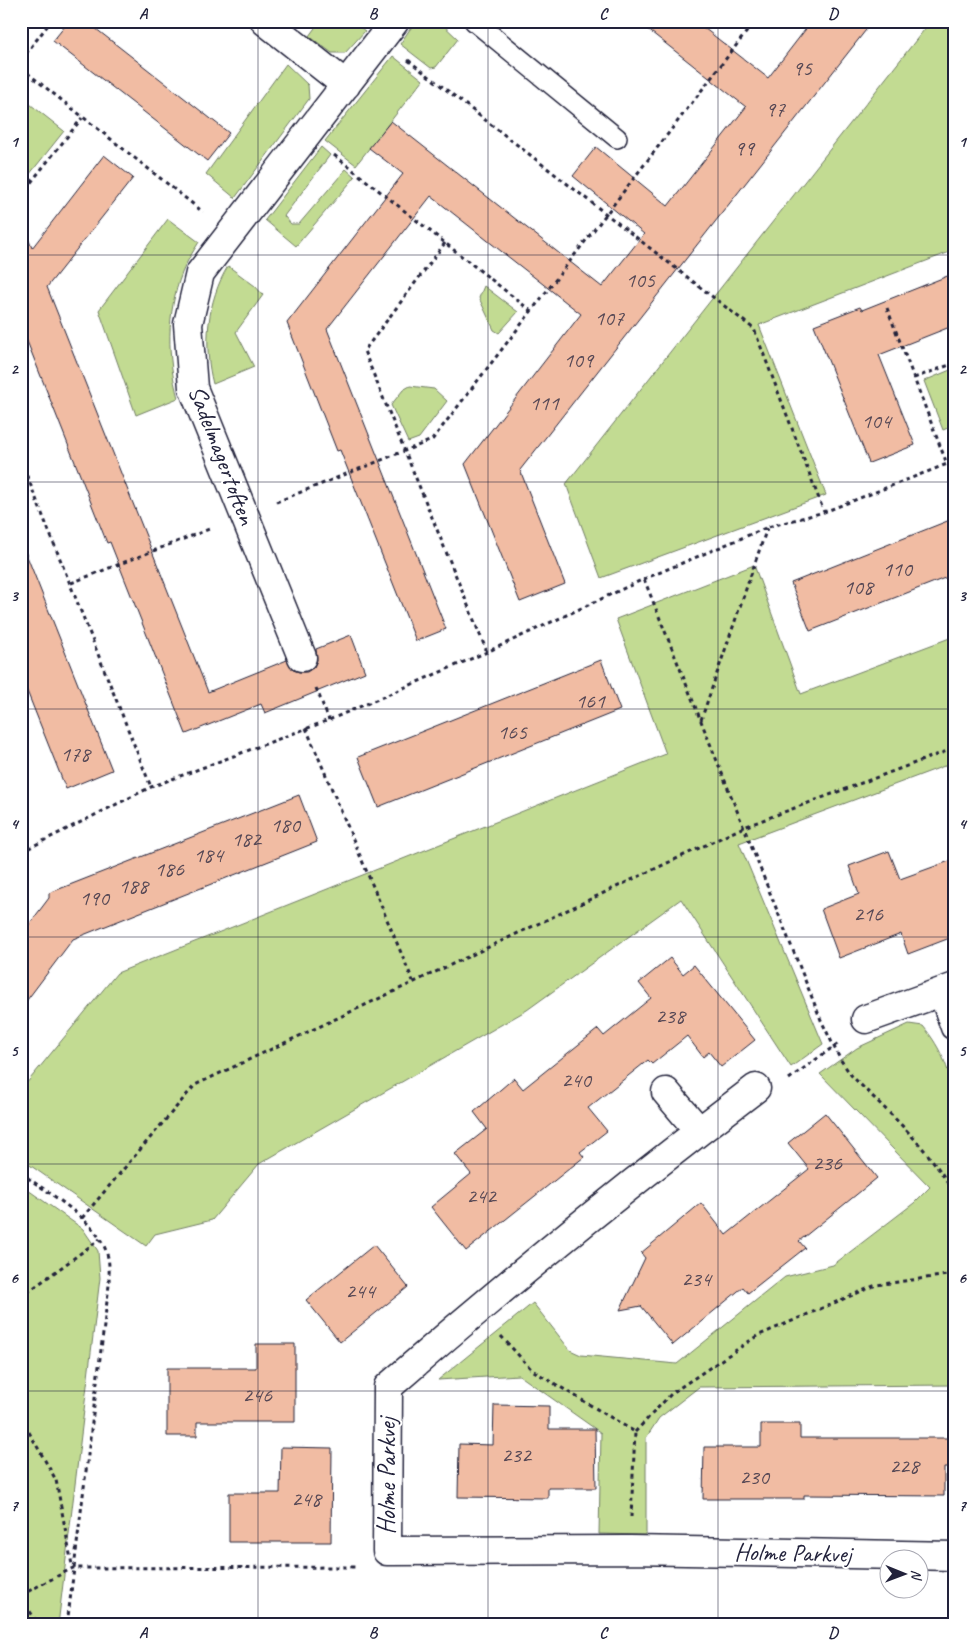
<svg xmlns="http://www.w3.org/2000/svg" width="976" height="1646" viewBox="0 0 976 1646" font-family="Caveat,sans-serif">
  <rect width="100%" height="100%" fill="#fff"/>
  <filter id="ink" filterUnits="userSpaceOnUse"><feTurbulence type="fractalNoise" baseFrequency=".02" numOctaves="2"/><feDisplacementMap in="SourceGraphic" scale="10" xChannelSelector="R" yChannelSelector="G"/><feConvolveMatrix kernelMatrix="1 2 1 2 8 2 1 2 1" color-interpolation-filters="sRGB"/></filter>
  <g filter="url(#ink)">
    <!-- green -->
    <path fill="#c2db92" stroke="#727e66" d="M320,21H352L365,31L345,53H332L309,36Z
      M420,21H439L458,39L436,67L431,68L400,44L410,29Z
      M931,21H955V250L759,325L826,495L601,578L566,484Z
      M393,56L423,80L356,165L325,141Z
      M286,64L308,85L309,99L235,198L206,174Z
      M21,97L64,131L21,185Z
      M321,147L330,155L284,216L291,224H299L346,169L355,177L296,246L265,220Z
      M168,219L199,242C193,252 186,262 182,273C166,314 167,357 178,398L136,415L99,310Z
      M228,266L255,286L263,295L236,332L254,367L213,384C203,345 207,301 228,266Z
      M484,286L518,312L499,333L494,330L479,298Z
      M955,368V425L943,430L924,381Z
      M410,386L434,389L447,401L419,438L408,442L391,405L403,390Z
      M754,565L801,694L955,636V762L739,843L823,1044L791,1067L681,899L527,1010L259,1164L212,1220L155,1234L146,1246L21,1159V1090L117,973L666,754L616,619Z
      M909,1024L923,1026C942,1049 951,1073 955,1102V1385L699,1387L659,1418L646,1438V1535L599,1534L601,1433L519,1375L438,1380L533,1303L570,1350L581,1355L677,1364L785,1277L833,1265L914,1203L930,1187L820,1074L857,1048Z
      M21,1185L83,1229L98,1251L100,1278L58,1625H21Z"/>
    <!-- building -->
    <path fill="#f1bca3" stroke="#22223b" d="M69,21H86L229,133L207,161L53,41Z
      M637,21H695L768,78L812,21H873L520,470L565,584L520,602L465,464L581,314L431,196L327,329L446,629L416,641L340,450L337,451L287,323L403,174L369,148L391,121L602,287L644,234L573,176L596,147L668,206L746,107Z
      M104,155L133,178L47,287L208,692L287,660L293,670L299,672H307L314,667L317,660L316,649L351,635L365,672L265,713L261,704L186,734L110,542L107,543L21,326V226H23L32,248Z
      M955,273V325L879,355L915,445L869,463L814,325L860,307L862,310Z
      M955,518V574L810,631L791,583Z
      M21,546H23L112,770L66,789L21,676Z
      M601,660L620,710L378,807L358,757Z
      M299,795L317,842L73,939L21,1008V935L49,898V893Z
      M889,851L900,879L955,859V936L908,954L901,934L839,958L821,909L859,894L849,866Z
      M670,958L683,974L694,965L755,1040L721,1067L709,1052L703,1057L687,1036L652,1064L648,1060L588,1108L607,1131L580,1152L584,1157L466,1251L431,1207L471,1174L455,1154L487,1129L474,1112L514,1078L523,1089L598,1029L604,1036L651,998L639,983Z
      M825,1113L877,1178L799,1241L805,1248L748,1293L743,1287L673,1345L641,1306L620,1310L645,1258L641,1253L701,1203L726,1235L809,1169L788,1143Z
      M374,1245L408,1287L340,1342L306,1300Z
      M256,1344H295V1422H197V1436H167V1368H256Z
      M494,1405L549,1406V1429H595L596,1488H548V1498L458,1497L459,1444L493,1445Z
      M761,1424H800V1438H955V1467H944V1496L804,1495V1499H703L704,1447H761Z
      M281,1447L332,1448L331,1542H229V1493H280Z"/>
    <g fill="none" stroke-linecap="round" stroke-linejoin="round">
      <defs>
        <path id="service" d="M474,21L617,138
          M938,993L951,1029"/>
        <path id="minor" d="M265,21L346,85
          M302,657L193,388L188,324L200,273L395,21
          M866,1019L955,987
          M756,1088C630,1183 507,1283 388,1387L387,1551L630,1550L955,1556
          M666,1092L699,1131"/>
      </defs>
      <!-- service casing -->
      <use href="#service" stroke="#22223b" stroke-width="22"/>
      <!-- minor casing -->
      <use href="#minor" stroke="#22223b" stroke-width="31"/>
      <!-- path -->
      <path stroke="#22223b" stroke-width="3" stroke-dasharray="4 4" stroke-linecap="butt" d="M21,60L51,21
        M408,60L754,329L824,512
        M21,68L203,212
        M334,155L531,311
        M21,195L82,118
        M445,243L364,351L487,652
        M887,308L947,464
        M914,378L955,363
        M21,461L151,787
        M276,502L432,440L755,21
        M644,579L821,1020L840,1059L851,1075C886,1111 934,1151 955,1197
        M71,583L212,528
        M316,688L329,720
        M701,720L767,528
        M306,728L413,981
        M21,852L151,787L329,720L487,652L644,579L768,527L824,512L955,461
        M789,1079L840,1042
        M21,1173C48,1193 98,1221 107,1254C110,1263 109,1275 109,1285L67,1625
        M82,1218L195,1085L744,827L955,748
        M21,1297L100,1239
        M501,1336L532,1370L635,1432L631,1517
        M21,1418L56,1480L72,1565
        M635,1432L672,1393L757,1336L876,1285L955,1274
        M21,1595L73,1568L357,1567
        M21,1598L39,1625"/>
      <!-- service -->
      <use href="#service" stroke="#fff" stroke-width="19"/>
      <!-- minor -->
      <use href="#minor" stroke="#fff" stroke-width="28"/>
    </g>
  </g>
  <!-- grid -->
  <path fill="none" stroke="#22223b" stroke-width="1" stroke-opacity="0.55" d="M258,21V1625M488,21V1625M718,21V1625M21,255H955M21,482H955M21,709H955M21,937H955M21,1164H955M21,1391H955"/>
  <g text-anchor="middle" dominant-baseline="central" stroke-width="4" stroke-linejoin="round" paint-order="stroke">
    <!-- number labels -->
    <g font-size="22" fill="#564855">
      <text x="802" y="68">95</text>
      <text x="775" y="109">97</text>
      <text x="744" y="148">99</text>
      <text x="640" y="280">105</text>
      <text x="609" y="318">107</text>
      <text x="578" y="360">109</text>
      <text x="544" y="403">111</text>
      <text x="876" y="421">104</text>
      <text x="897" y="569">110</text>
      <text x="858" y="587">108</text>
      <text x="590" y="701">161</text>
      <text x="512" y="732">165</text>
      <text x="75" y="754">178</text>
      <text x="285" y="825">180</text>
      <text x="246" y="839">182</text>
      <text x="208" y="855">184</text>
      <text x="169" y="869">186</text>
      <text x="133" y="886">188</text>
      <text x="94" y="898">190</text>
      <text x="868" y="914">216</text>
      <text x="670" y="1016">238</text>
      <text x="576" y="1080">240</text>
      <text x="827" y="1163">236</text>
      <text x="481" y="1196">242</text>
      <text x="696" y="1279">234</text>
      <text x="360" y="1291">244</text>
      <text x="257" y="1395">246</text>
      <text x="516" y="1455">232</text>
      <text x="904" y="1466">228</text>
      <text x="754" y="1477">230</text>
      <text x="306" y="1499">248</text>
    </g>
    <!-- street labels -->
    <g font-size="25" fill="#22223b" stroke="#fff">
      <text transform="translate(222 455) rotate(69)">Sadelmagertoften</text>
      <text transform="translate(387 1476) rotate(-90)">Holme Parkvej</text>
      <text transform="translate(793 1553) rotate(1)">Holme Parkvej</text>
    </g>
  </g>
  <!-- margin -->
  <rect width="976" height="1646" fill="none" stroke="#fff" stroke-width="55"/>
  <!-- north arrow -->
  <g transform="translate(904 1574) rotate(91)"><circle r="24" fill="#ffffff" stroke="#a7a7b1"/>
  <path d="M0-4L9 19L0 12L-9 19Z" fill="#22223b"/>
  <text y="-8" font-size="14" font-weight="bold" text-anchor="middle" fill="#22223b">N</text>
  </g>
  <rect x="28" y="28" width="920" height="1590" fill="none" stroke="#22223b" stroke-width="2"/>
  <g font-size="16" text-anchor="middle" font-weight="bold" fill="#22223b">
    <text x="143" y="19">A</text>
    <text x="373" y="19">B</text>
    <text x="603" y="19">C</text>
    <text x="833" y="19">D</text>
    <text x="14" y="147">1</text>
    <text x="962" y="147">1</text>
    <text x="14" y="374">2</text>
    <text x="962" y="374">2</text>
    <text x="14" y="601">3</text>
    <text x="962" y="601">3</text>
    <text x="14" y="829">4</text>
    <text x="962" y="829">4</text>
    <text x="14" y="1056">5</text>
    <text x="962" y="1056">5</text>
    <text x="14" y="1283">6</text>
    <text x="962" y="1283">6</text>
    <text x="14" y="1511">7</text>
    <text x="962" y="1511">7</text>
    <text x="143" y="1638">A</text>
    <text x="373" y="1638">B</text>
    <text x="603" y="1638">C</text>
    <text x="833" y="1638">D</text>
  </g>
</svg>
